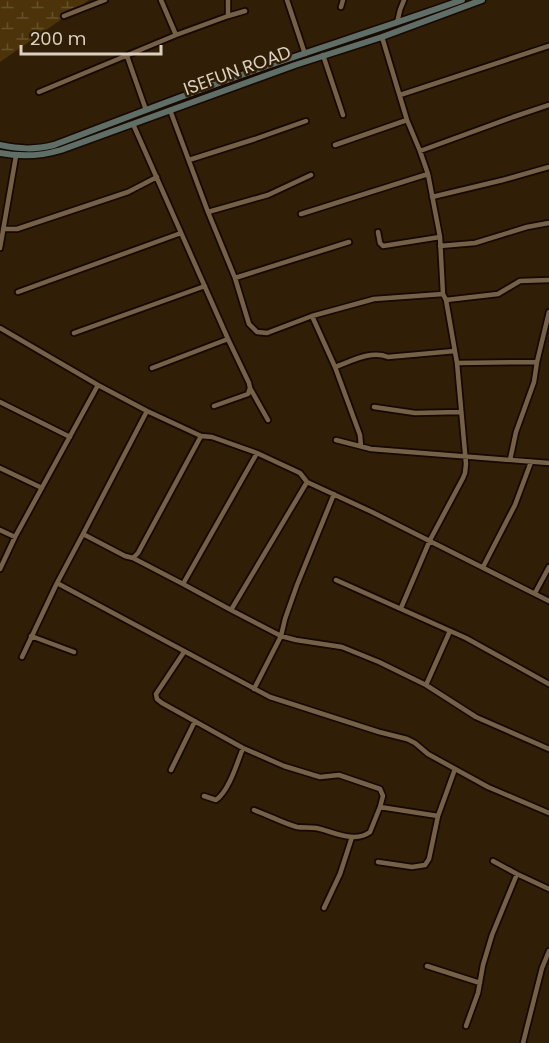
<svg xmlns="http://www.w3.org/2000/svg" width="549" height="1043" viewBox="0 0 549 1043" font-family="Poppins,sans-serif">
  <defs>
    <pattern id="wetland-marsh" width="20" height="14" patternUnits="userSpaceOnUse" patternTransform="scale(1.5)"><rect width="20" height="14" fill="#4d3309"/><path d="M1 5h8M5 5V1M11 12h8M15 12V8" fill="none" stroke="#66502b"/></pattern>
  </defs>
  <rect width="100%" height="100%" fill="#301f06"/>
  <!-- wetland -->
  <path fill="url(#wetland-marsh)" d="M0,0H89L0,62Z"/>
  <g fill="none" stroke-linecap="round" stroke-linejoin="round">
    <defs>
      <path id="street" d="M161,0L176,35
        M287,0L305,54
        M341,7L343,0
        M64,16L105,0
        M228,16V0
        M397,23L400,10L404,0
        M382,37L407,120L420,151L428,174L440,237L443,294L446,300L457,363L466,464L465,473L463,478L430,540L401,608
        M323,55L343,115
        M127,56L146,110
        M39,92L176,35L228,16L245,11
        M400,95L549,46
        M170,110L208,212L235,278L249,324L257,332L267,333L312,316L374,299L443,294
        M133,124L228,339L249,383L250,388L268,420
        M335,145L407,120
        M420,151L513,117L549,105
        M189,160L255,139L306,121
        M432,197L503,180L549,167
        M208,212L268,195L311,175
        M301,214L428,174
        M3,229H17L128,192L157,177
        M378,232L380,243L383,246L440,237
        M440,246L475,243L527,227L549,223
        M0,248L16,156
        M235,278L349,242
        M18,292L181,233
        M446,300L498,294L520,281L549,280
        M312,316L335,367L360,435L361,446
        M0,328L98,385L147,411L201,436L212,437L257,453L300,473L307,482L372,512L549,601
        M74,333L205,286
        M457,363L537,362
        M335,367C352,361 371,350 388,357L455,351
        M152,368L228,339
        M0,402L70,437
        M214,406L248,394L250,388
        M374,407L415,413L460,412
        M336,440L371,449L549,463
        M510,460L516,432L534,382L537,362L549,312
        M0,468L42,488
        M0,530L15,537
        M83,534L125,556L133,558L138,553L201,436
        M133,558L183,584L231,610L281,636L296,640L342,647L379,662L426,685
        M483,567L515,505L531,462
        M0,569L15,537L98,385
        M336,580L466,638L549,684
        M57,583L270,697L379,732L407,739L415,743L428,754L488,787L549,813
        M183,584L257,453
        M535,593L549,567
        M231,610L307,482
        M450,631L426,685L476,717L549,749
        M31,636L74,652
        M184,652L156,694L157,699L162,703L243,748L284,766L320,777L339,775L380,789L383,796L380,807L438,816
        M22,657L57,583L83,534L147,411
        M254,689L281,636L285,619L297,585L334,494
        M171,770L195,721
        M204,796L216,800C229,791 237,763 243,748
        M254,810C268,815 283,823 297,827C303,828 310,827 316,828C332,831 354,844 370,832L380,807
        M493,861L517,874L549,889
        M378,862L412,867L425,865L429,859L438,816L455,769
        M324,908L340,874L352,837
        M427,966L480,983
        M466,1026L478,993L483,965L492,935L517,874
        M523,1043L542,968L549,951"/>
      <path id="secondary" d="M0,145C20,149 34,150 54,145C128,117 201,88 276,63C338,42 400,22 462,0
        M0,153C21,157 41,156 61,150L295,65L382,37L482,0"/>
    </defs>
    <!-- street casing -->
    <use href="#street" stroke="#170800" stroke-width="8"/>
    <!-- secondary casing -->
    <use href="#secondary" stroke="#170800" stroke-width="9"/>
    <!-- street -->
    <use href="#street" stroke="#756147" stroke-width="4.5"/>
    <!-- secondary -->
    <use href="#secondary" stroke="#606e68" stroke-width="6"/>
  </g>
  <g text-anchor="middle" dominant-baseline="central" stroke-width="5" stroke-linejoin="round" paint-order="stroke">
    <!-- street labels -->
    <g font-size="18" fill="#dacfc1" stroke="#301f06">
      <text transform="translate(237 70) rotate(-20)">ISEFUN ROAD</text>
    </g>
  </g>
  <!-- scale -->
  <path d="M21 45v9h140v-9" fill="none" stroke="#dacfc1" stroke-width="3"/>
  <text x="30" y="45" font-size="18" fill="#dacfc1" stroke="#301f06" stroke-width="4.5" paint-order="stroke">200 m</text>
</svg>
